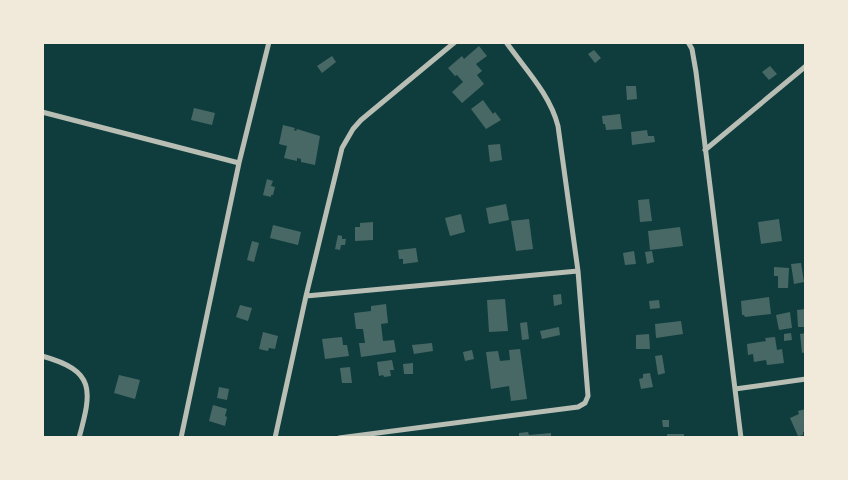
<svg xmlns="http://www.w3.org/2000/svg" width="848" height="480" viewBox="0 0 848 480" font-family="'Alegreya Sans',sans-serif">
  <rect width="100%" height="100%" fill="#0f3d3e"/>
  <!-- building -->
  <path fill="#486865" d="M479,46L487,56L476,64L482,71L477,75L484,84L462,103L452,92L463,82L457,75L455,76L448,68L462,56L464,59Z
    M594,50L601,58L595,63L588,54Z
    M332,56L336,62L322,73L317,66Z
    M770,66L777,74L769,80L762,72Z
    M626,86H636L637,99L627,100Z
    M483,100L493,114L495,112L501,120L486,129L471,109Z
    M194,108L215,113L212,125L191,120Z
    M620,114L622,129L606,130L605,124H603L602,116Z
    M283,125L295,128L294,130L296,131L297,129L320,136L315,165L301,162V159L297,158V161L284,158L287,146L279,144Z
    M647,130L648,136H654L655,142L632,145L631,132Z
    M500,144L502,160L490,162L488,145Z
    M267,179L273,181L271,186L275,187L273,195H271V197L263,195Z
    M649,199L652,221L640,222L638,200Z
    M506,204L509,220L489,224L486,208Z
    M461,214L465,232L450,236L445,218Z
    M529,219L533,249L516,251L511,221Z
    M779,219L782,241L761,244L758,222Z
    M373,222V240L355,241V227H360V223Z
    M273,225L301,232L298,245L270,238Z
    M680,227L683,246L650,250L648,231Z
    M338,235L342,236V239H346L345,245H341L340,250L335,249Z
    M252,241L259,243L254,262L247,260Z
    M416,248L418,262L403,264V259H399L398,250Z
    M634,251L636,264L625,265L623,253Z
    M652,251L654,262L647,264L645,252Z
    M801,263L804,282L794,284L791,264Z
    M774,267L789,268L788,288H778V276H774Z
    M561,294L562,304L554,306L553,295Z
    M769,297L771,314L745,317L744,315H742L741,301Z
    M505,299L508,331L489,332L487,300Z
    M659,300L660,308L650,309L649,301Z
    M386,304L388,323L381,324L383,341L394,340L396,352L361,357L359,343H365L363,329H356L354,313L371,311V306Z
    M240,305L252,308L248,321L236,317Z
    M806,309V327H798L797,310Z
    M790,312L792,328L779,330L776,315Z
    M681,321L683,334L656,338L655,324Z
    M527,322L529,339L522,340L520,323Z
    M559,327L560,335L542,339L540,331Z
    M263,332L278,336L275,349L269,348L268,351L259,349Z
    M791,333L792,340L784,341V334Z
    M806,333V352L802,353L800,334Z
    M649,334L650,349H636V335Z
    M342,337L343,345H347L349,356L325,359L322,339Z
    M775,337L777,350L782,349L784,363L767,365L766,360L754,362L753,354L748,355L747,344L766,341L765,338Z
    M432,343L433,351L414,354L412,345Z
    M520,349L527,399L511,401L509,386L491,389L486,352L498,351L500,361L510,360L509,350Z
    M472,350L474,359L465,361L463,352Z
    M662,355L665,373L658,375L655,356Z
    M392,360L394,370H390L391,376L384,377L383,375L379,376L377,362Z
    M413,363V374H404L403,364Z
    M350,367L352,383H342L340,368Z
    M650,373L653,387L641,389L639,379L643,378V374Z
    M119,375L140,380L135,399L114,393Z
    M219,387L229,389L227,400L217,398Z
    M213,405L227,409L225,416L227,417L225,426L209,421Z
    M806,409V431L803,432V435L798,436L790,418L799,414L798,411Z
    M662,420H669V427H663Z
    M528,432L529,435L551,433V438H519V433Z
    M667,434H684V438H667Z"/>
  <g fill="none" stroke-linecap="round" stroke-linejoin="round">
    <!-- minor -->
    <path stroke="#b8beb3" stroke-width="5" d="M688,42L692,49L696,72L741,438
      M42,112L239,163
      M705,150L806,66
      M306,296L578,271
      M42,356C96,371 92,390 79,438
      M735,389L806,379
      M181,438L239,163L269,42
      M275,438L306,296L342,148L353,129L361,120L455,42
      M339,438L578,407L585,403L588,396L578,271L558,126C550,94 525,69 506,42"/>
  </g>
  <!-- border -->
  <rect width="848" height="480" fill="none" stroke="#f1e9da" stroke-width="88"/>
</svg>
